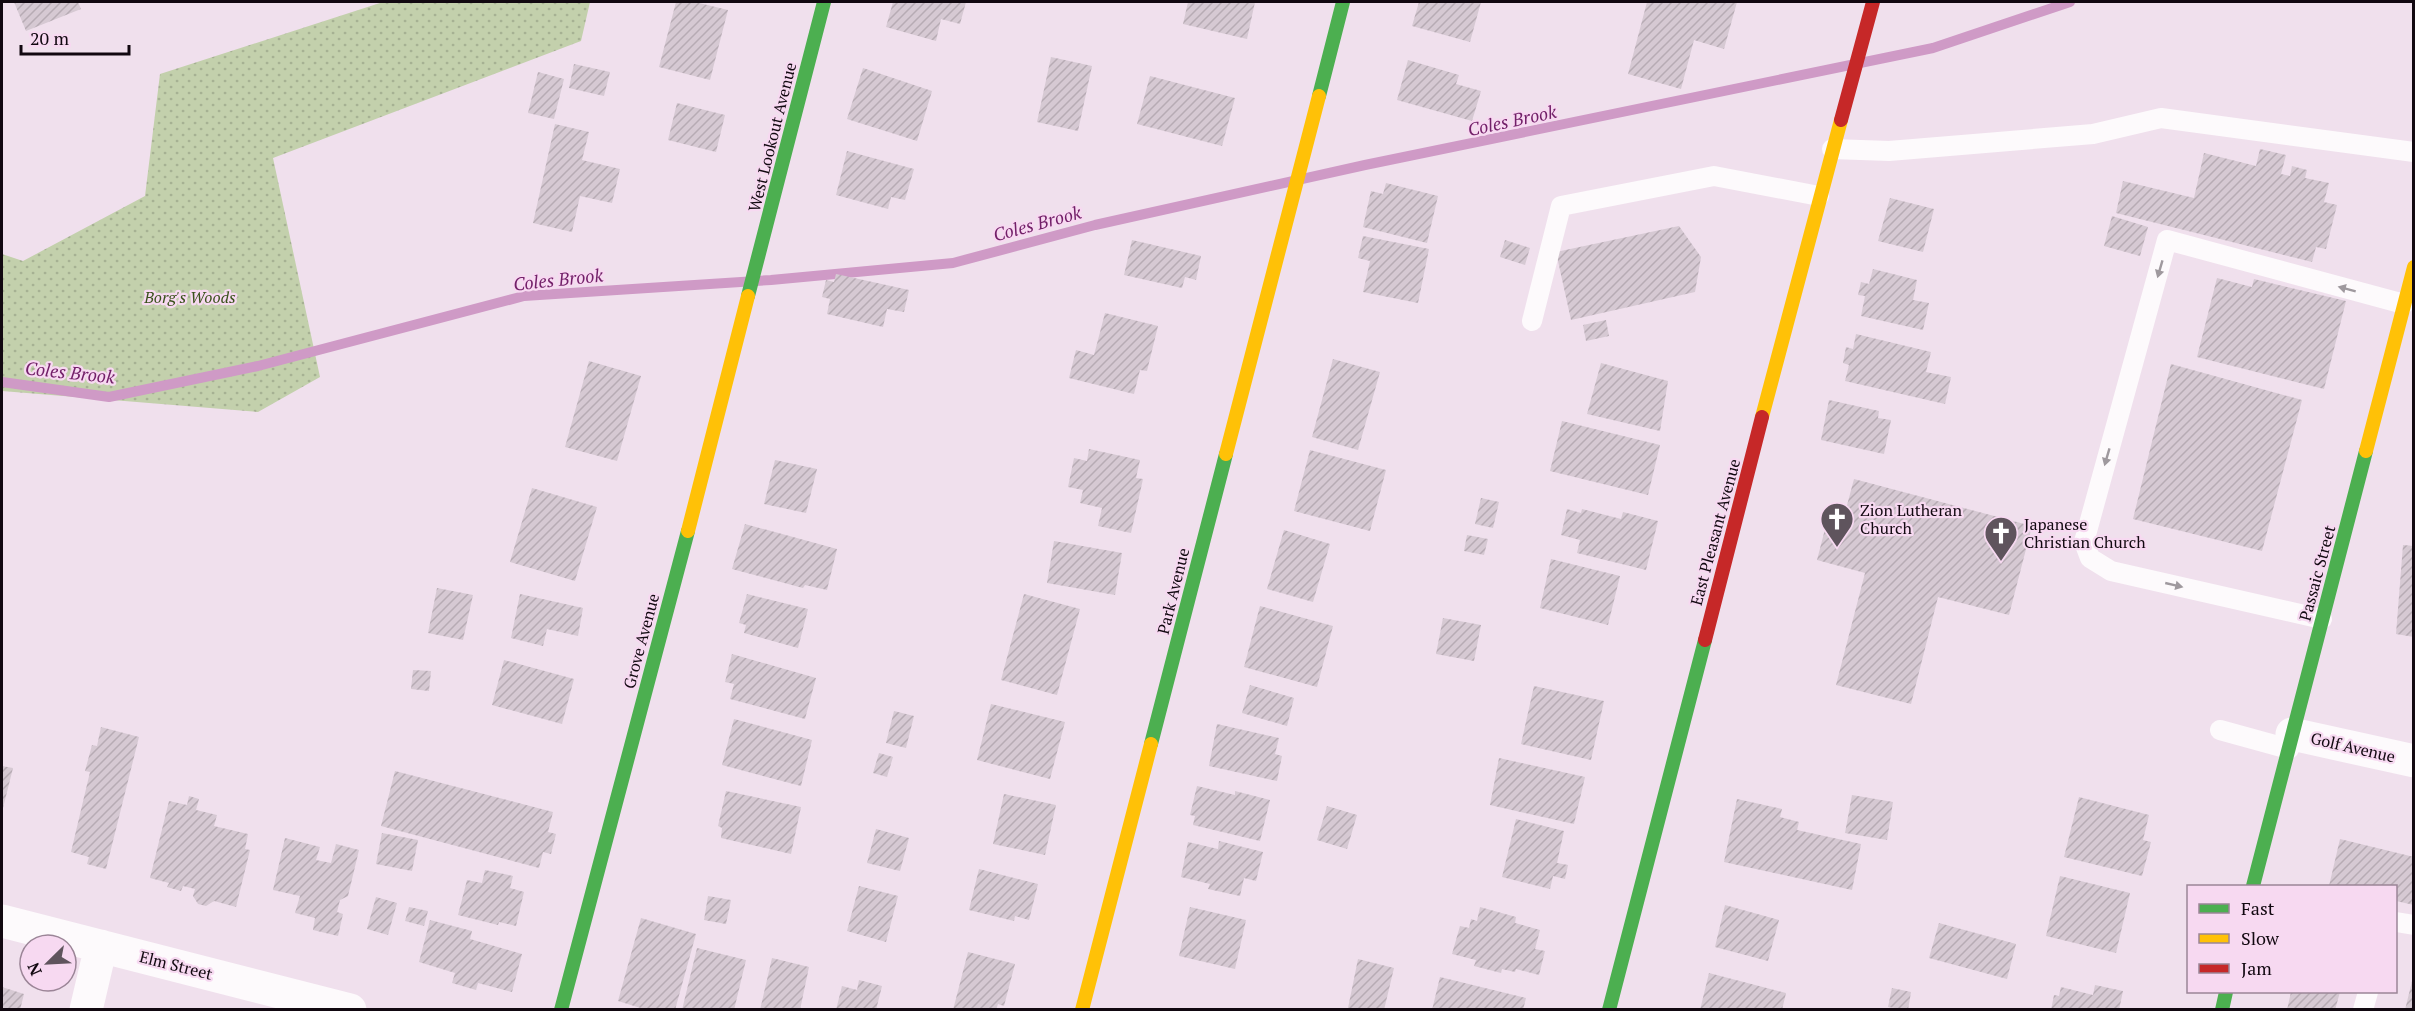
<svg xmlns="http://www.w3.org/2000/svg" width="2415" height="1011" viewBox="0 0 2415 1011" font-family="'PT Serif',serif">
  <defs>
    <pattern id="park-dots" width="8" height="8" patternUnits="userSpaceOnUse" patternTransform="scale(1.5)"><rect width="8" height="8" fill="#c3d0ac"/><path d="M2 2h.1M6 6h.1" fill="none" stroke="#a6b193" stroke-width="1.8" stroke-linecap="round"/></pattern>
    <pattern id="building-hatch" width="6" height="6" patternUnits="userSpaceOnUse" patternTransform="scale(1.5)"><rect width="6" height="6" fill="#d6c9d3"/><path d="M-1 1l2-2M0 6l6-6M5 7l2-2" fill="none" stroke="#b7abb4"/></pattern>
  </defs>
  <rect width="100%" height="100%" fill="#f0e0ed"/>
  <!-- park -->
  <path fill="url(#park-dots)" d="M383,2H590L581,41L273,158L320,377L258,412L2,391V254L23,261L145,196L160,74Z"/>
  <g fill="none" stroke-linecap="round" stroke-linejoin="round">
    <!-- stream -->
    <path stroke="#cf9ac6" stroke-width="10" d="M2,382L109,397L258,366L524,296L771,280L953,263L1095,225L1365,165L1933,48L2070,2"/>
  </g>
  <!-- building -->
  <path fill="url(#building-hatch)" d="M14,2H78L81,9L26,31Z
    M676,2H695L728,10L710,80L659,67Z
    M893,2H966L960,24L941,19L936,41L886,27Z
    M1188,2H1255L1247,39L1183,24Z
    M1419,2H1481L1470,42L1412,26Z
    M1647,2H1737L1724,49L1694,40L1681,89L1628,74Z
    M1051,57L1092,66L1078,131L1037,122Z
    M1408,60L1459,75L1456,84L1481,91L1472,121L1397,100Z
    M574,64L610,72L604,96L569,88Z
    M863,68L932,91L917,141L847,119Z
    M538,72L564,79L554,119L528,113Z
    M1150,76L1235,98L1222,146L1137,124Z
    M677,103L725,115L716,152L668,140Z
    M555,124L589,132L582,160L620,169L612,203L580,196L572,232L533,223Z
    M2260,149L2286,155L2281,174L2290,176L2292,166L2307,170L2305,178L2329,183L2324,202L2337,205L2326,249L2316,247L2312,262L2116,213L2123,181L2194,198L2204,153L2256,166Z
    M847,151L914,169L905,200L891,197L888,209L836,195Z
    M1386,183L1438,196L1427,243L1363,227L1371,191L1383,194Z
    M1890,198L1934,209L1923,252L1878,241Z
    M2112,216L2148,227L2140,256L2104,246Z
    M1679,226L1701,257L1695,292L1571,320L1556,252Z
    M1363,236L1429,249L1418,303L1363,292L1370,261L1358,258Z
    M1132,240L1201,256L1196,280L1185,277L1182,288L1124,275Z
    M1505,240L1530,248L1525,265L1500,257Z
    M1873,269L1917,280L1913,300L1929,303L1923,330L1861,316L1865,296L1858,295L1861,282L1869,284Z
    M836,274L909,290L904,312L887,309L883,327L827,314L830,299L822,297L826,280L834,282Z
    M2217,278L2252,287L2254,279L2346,301L2324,389L2197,357Z
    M1105,313L1158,326L1147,371L1140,370L1134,394L1069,378L1076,350L1094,355Z
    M1606,320L1609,336L1586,341L1583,325Z
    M1856,334L1931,352L1926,372L1951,377L1945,404L1845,381L1849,365L1843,363L1846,347L1853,349Z
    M1333,359L1380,372L1358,450L1312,437Z
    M589,361L641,376L617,461L565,447Z
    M1601,363L1668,381L1660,431L1587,414Z
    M2171,364L2302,400L2262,551L2133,519Z
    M1829,400L1879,411L1878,418L1891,420L1884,454L1821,440Z
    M1562,421L1660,445L1648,495L1550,471Z
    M1089,449L1140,460L1136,478L1143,479L1131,533L1098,526L1102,508L1080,503L1083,490L1068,487L1074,458L1087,461Z
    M1310,450L1386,470L1370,531L1294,511Z
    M775,460L817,469L806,513L764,504Z
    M1854,479L2032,526L2009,615L1938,597L1911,704L1836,685L1865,573L1817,560L1831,506L1846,509Z
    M532,488L597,507L575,581L510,562Z
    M1481,498L1499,502L1493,528L1475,524Z
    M1567,509L1581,513L1582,509L1621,519L1623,512L1658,521L1646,570L1577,553L1580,540L1561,535Z
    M745,524L837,549L827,590L805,585L803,588L732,569Z
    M1284,530L1330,544L1313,602L1267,589Z
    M1467,535L1488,539L1484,555L1464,551Z
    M1054,541L1122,553L1115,595L1047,583Z
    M2403,545L2414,546V637L2396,634Z
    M1551,559L1620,576L1608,625L1540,608Z
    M437,588L473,595L463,640L428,633Z
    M520,594L583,608L578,636L547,629L543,646L511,638Z
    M747,594L808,609L798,648L744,633L746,625L739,623Z
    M1024,594L1080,609L1057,695L1001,680Z
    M1260,606L1333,626L1317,687L1244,667Z
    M1443,618L1481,625L1474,661L1436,654Z
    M732,654L816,678L805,719L730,699L734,684L725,682Z
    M504,660L574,679L562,724L492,705Z
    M413,670L431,671L429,691L411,689Z
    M1250,685L1294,698L1287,726L1242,713Z
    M1534,686L1604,701L1591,760L1521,744Z
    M991,704L1065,722L1050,779L977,760Z
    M894,711L914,716L906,748L886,743Z
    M734,719L812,740L801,786L722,765Z
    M1217,724L1279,738L1275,754L1282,756L1277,781L1209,766Z
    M101,727L139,737L106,869L87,864L89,857L71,852L90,772L85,771L92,745L97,746Z
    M879,753L893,757L887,777L873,773Z
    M1499,758L1585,777L1574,824L1490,805Z
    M2,766L13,768L2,812Z
    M395,771L553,812L548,832L556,834L551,854L543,852L539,868L381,826Z
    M1197,786L1235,795V791L1270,800L1260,841L1193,825L1195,816L1190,815Z
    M726,791L801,807L791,854L721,838L722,828L718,826Z
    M1004,794L1056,805L1045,855L993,844Z
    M1852,795L1893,802L1887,840L1845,833Z
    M189,796L199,799L196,810L217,815L214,826L248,834L245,849L250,850L236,907L214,901L206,906L198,904L193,896L195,889L183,886L181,891L167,887L169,883L150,878L169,801L187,805Z
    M2079,797L2149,815L2143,840L2151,842L2142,876L2064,857Z
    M1737,799L1782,809L1780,817L1799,822L1797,830L1861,844L1852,890L1724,862Z
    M1327,806L1357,815L1347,849L1317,840Z
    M1516,819L1564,831L1557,863L1568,865L1565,879L1553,876L1550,889L1502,877Z
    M876,829L909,838L900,871L867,863Z
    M382,833L418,840L412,871L376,864Z
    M285,838L320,847L316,860L331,863L336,844L359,850L348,896L340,900L337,912L343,914L338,936L313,930L315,918L295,913L300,896L273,890Z
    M2340,839L2414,857V905L2396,901V886H2329Z
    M1219,841L1263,852L1256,881L1244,878L1240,896L1208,889L1210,884L1181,877L1188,842L1218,849Z
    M979,869L1038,884L1029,920L1015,916L1014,921L969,910Z
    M485,870L513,876L510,888L524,892L516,926L499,922L498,925L458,915L467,880L482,883Z
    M2060,876L2130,893L2116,953L2046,936Z
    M859,886L898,896L886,942L847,931Z
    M708,896L731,900L726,924L704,920Z
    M376,897L397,903L388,935L367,929Z
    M1725,905L1779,920L1768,961L1715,947Z
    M409,907L428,911L424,926L405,921Z
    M1190,907L1246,920L1235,969L1179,956Z
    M1480,907L1516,917L1515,923L1540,930L1535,949L1545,951L1539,975L1516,969L1515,972L1502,969L1501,973L1474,966L1476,960L1452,954L1460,926L1469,928L1471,919L1477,921Z
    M641,918L696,934L675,1010H647L618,1001Z
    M430,920L472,931L470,939L522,954L512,992L478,983L476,990L452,983L455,973L419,962Z
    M1939,923L2016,944L2007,979L1929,958Z
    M697,948L746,960L734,1010H682Z
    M968,952L1015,964L1004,1006L998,1004L996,1010H953Z
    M772,958L809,967L800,1010H760Z
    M1358,959L1394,968L1384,1010L1348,1008Z
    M1709,973L1786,993L1782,1010H1700Z
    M1440,977L1526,998L1523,1010H1432Z
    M2413,977L2414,1010H2405Z
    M859,980L882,986L876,1010L869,1008V1010H836L842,986L857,990Z
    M2095,985L2123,991L2119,1010H2051L2054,995L2059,996L2061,987L2093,995Z
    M2,987L24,994L20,1010H2Z
    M1892,988L1911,992L1908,1010L1888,1007Z
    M2291,992H2340L2335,1010H2287Z"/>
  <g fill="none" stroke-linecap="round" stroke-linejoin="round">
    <!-- lane -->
    <path stroke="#fdfafc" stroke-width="20" d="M1832,149L1889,151L2093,134L2161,118L2414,152
      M1532,321L1561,206L1714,176L1819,196
      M2322,619L2111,571L2090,558L2084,542L2167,240L2404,304
      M2220,730L2289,749
      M2396,922L2414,925
      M2363,1010L2368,992"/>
    <!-- street -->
    <path stroke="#fdfafc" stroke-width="33" d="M2292,734L2414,761
      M2,921L350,1010
      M86,1010L101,946"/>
    <!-- fast -->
    <path stroke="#4caf50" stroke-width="14" d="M1319,96L1343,2
      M748,296L824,2
      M1151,744L1226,454
      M2253,886L2366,451
      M561,1010L688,531
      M1609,1010L1705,640
      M2222,1010L2226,992"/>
    <!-- slow -->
    <path stroke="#ffc107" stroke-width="14" d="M1762,417L1841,120
      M2366,451L2414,267
      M1226,454L1319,96
      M688,531L748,296
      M1082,1010L1151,744"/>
    <!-- jam -->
    <path stroke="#c62828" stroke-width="14" d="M1841,120L1873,2
      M1705,640L1762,417"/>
  </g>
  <!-- one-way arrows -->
  <defs><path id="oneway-solid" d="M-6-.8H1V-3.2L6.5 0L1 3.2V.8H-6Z" transform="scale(1.5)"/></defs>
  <g fill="#9f999e">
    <use href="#oneway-solid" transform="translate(2160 269) rotate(106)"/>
    <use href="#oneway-solid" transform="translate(2347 289) rotate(-165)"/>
    <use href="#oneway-solid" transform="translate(2107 457) rotate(106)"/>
    <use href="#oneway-solid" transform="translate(2174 585) rotate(13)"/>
  </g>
  <!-- icons -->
  <defs>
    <symbol id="church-pin" viewBox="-11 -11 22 30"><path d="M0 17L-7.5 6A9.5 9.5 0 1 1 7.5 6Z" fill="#5f545d" stroke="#f7d9f1"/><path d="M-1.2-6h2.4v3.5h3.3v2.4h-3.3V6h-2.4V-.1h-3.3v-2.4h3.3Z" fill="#fff"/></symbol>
  </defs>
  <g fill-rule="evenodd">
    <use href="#church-pin" x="1818" y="500" width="38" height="52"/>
    <use href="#church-pin" x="1982" y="514" width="38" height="52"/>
  </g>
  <g text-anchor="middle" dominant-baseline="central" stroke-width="4.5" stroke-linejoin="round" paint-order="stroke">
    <!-- street labels -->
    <g font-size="16" fill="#110810" stroke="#f7d9f1">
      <text transform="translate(772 137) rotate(-76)">West Lookout Avenue</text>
      <text transform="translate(1715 532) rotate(-75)">East Pleasant Avenue</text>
      <text transform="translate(2317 573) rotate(-75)">Passaic Street</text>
      <text transform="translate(1173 591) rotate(-76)">Park Avenue</text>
      <text transform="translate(641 641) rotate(-75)">Grove Avenue</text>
      <text transform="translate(2353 747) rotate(13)">Golf Avenue</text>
      <text transform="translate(176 965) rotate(14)">Elm Street</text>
    </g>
    <!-- park labels -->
    <g font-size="16" font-style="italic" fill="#39511a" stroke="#f7d9f1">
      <text x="190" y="297">Borg's Woods</text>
    </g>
    <!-- poi labels -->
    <g font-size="16" fill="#110810" stroke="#f7d9f1" text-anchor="start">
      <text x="1860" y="510">Zion Lutheran<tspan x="1860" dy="18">Church</tspan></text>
      <text x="2024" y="524">Japanese<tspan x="2024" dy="18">Christian Church</tspan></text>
    </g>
    <!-- water labels -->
    <g font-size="18" font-style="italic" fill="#732069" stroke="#f7d9f1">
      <text transform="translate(1512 120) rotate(-12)">Coles Brook</text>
      <text transform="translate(1037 223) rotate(-15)">Coles Brook</text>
      <text transform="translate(558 279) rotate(-6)">Coles Brook</text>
      <text transform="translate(70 372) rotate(6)">Coles Brook</text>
    </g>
  </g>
  <!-- border -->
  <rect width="2415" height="1011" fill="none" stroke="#110810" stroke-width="6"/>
  <!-- legend -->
  <rect x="2187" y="885" width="210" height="108" fill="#f7d9f1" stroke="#9b8597" stroke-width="1.5"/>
  <rect x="2199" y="904" width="30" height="9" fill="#4caf50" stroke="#9b8597" stroke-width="1.5"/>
  <text x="2241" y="915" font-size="18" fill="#110810">Fast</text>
  <rect x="2199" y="934" width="30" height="9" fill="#ffc107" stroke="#9b8597" stroke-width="1.5"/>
  <text x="2241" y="945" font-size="18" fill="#110810">Slow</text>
  <rect x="2199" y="964" width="30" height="9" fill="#c62828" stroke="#9b8597" stroke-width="1.5"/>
  <text x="2241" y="975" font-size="18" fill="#110810">Jam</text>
  <!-- north arrow -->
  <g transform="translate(48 963) rotate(246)"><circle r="28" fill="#f7d9f1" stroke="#9b8597" stroke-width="1.5"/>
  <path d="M0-4.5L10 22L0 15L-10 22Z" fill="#5f545d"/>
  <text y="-9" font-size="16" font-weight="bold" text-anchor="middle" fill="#110810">N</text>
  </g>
  <!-- scale -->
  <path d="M21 45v9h108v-9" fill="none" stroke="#110810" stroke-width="3"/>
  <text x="30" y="45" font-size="18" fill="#110810" stroke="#f7d9f1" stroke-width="4.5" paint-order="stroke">20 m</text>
</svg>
